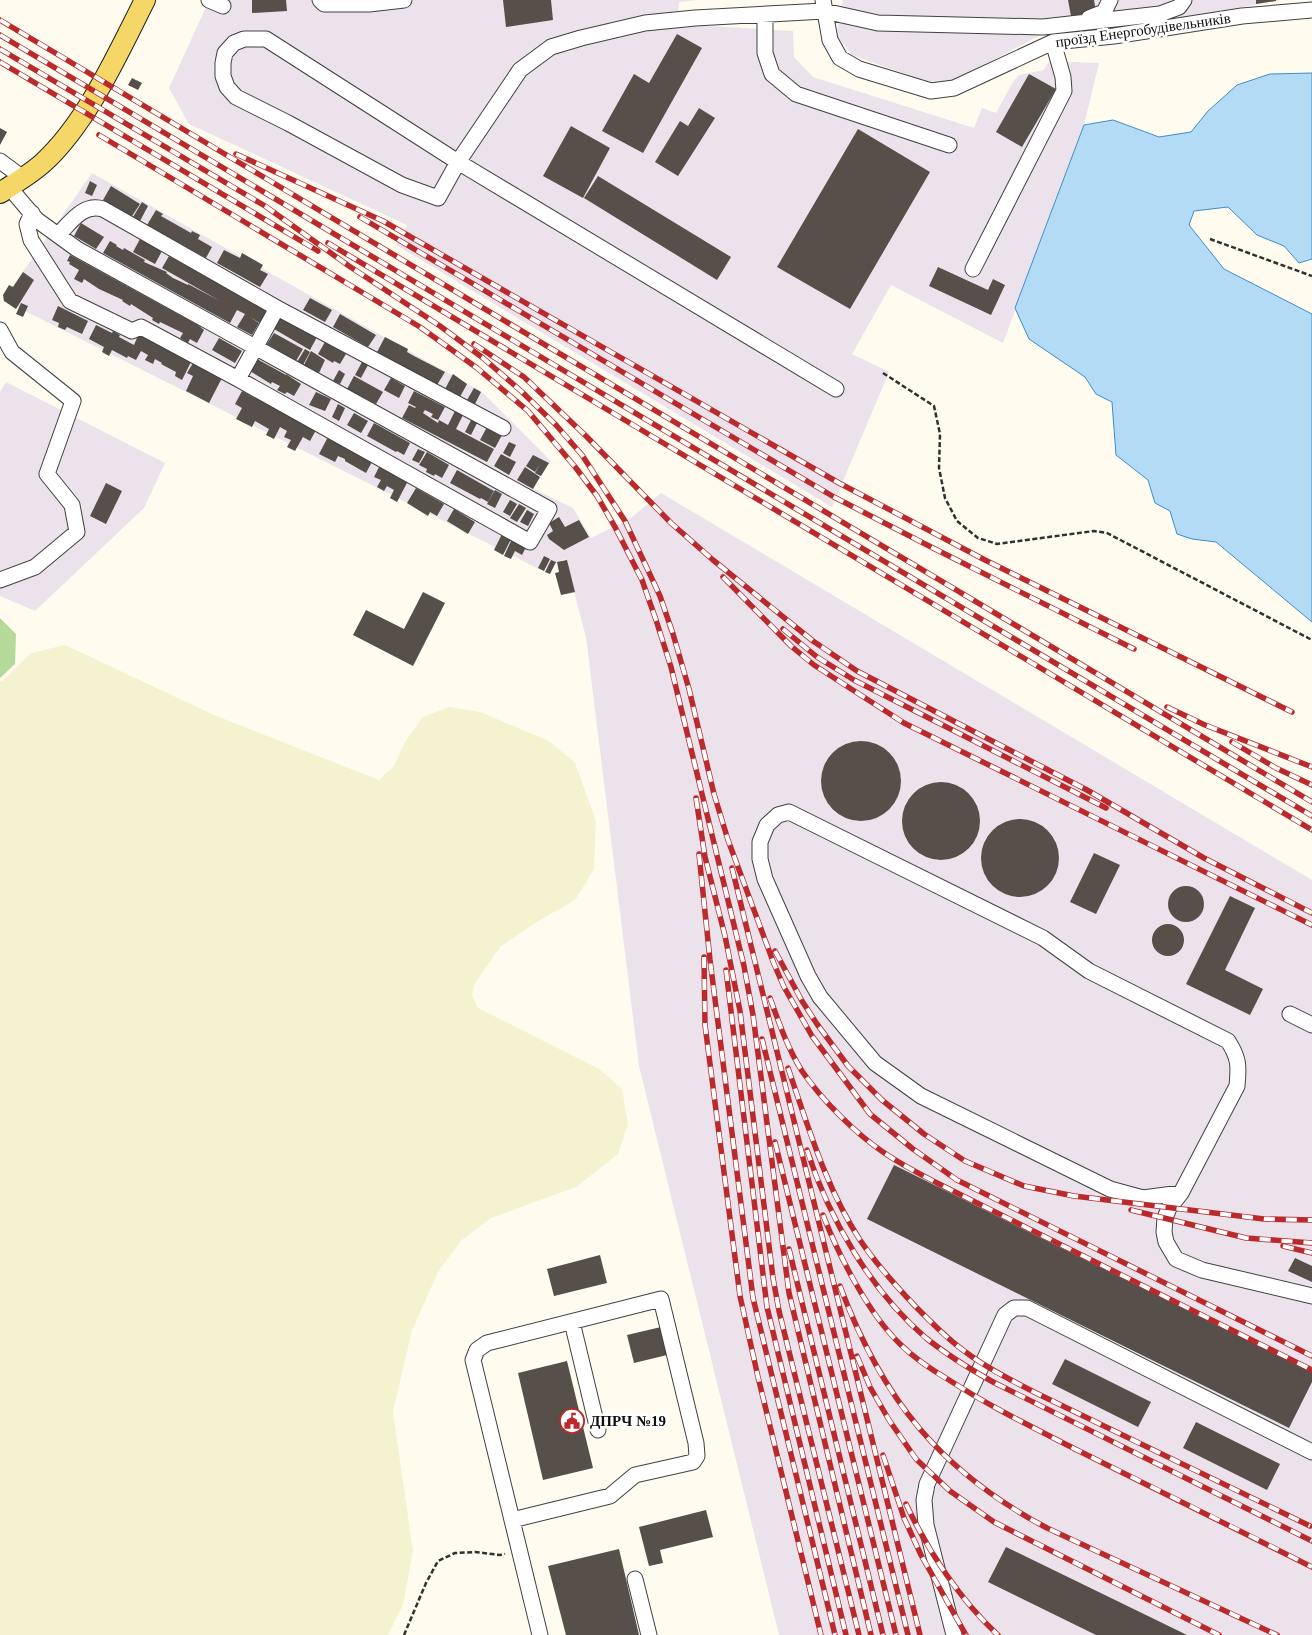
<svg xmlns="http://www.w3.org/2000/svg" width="1312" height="1635" viewBox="0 0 1312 1635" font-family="'Times New Roman',serif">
  <rect width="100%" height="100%" fill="#fffcef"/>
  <!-- industrial -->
  <path fill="#ebe2ec" d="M199,0H697L679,2L677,24L793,31L794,57L813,77L974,128L982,108L996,113L1013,82L1019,75L1044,70L1049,61L1099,63L1084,125L1003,343L891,285L852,354L889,372L832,507L396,245L407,225L189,124L169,88L207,5Z
    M843,0H1281L1101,33L1040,35L951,83L925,81L852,55L836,35Z
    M92,173L482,392L551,461L532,488L573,508L591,538L631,518L661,493L1312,880V1635H779L639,1066L586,637L565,559L541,570L3,300Z
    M6,382L165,463L144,508L35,611L0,596V392Z"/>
  <!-- farmland -->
  <path fill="#f4f2cf" d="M65,645L214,715L379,780L394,766L405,742L423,717L449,707L480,712L549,741L575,763L596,821L594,869L575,900L535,923L500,947L475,983L472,995L478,1008L599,1069L622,1089L628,1124L618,1154L576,1187L491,1218L462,1240L439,1270L412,1330L393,1412L413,1551L403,1605L388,1635H0V681H2L31,653Z"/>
  <!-- forest -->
  <path fill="#b4d999" d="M0,618L16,634L15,664L0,678Z"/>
  <!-- water -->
  <path fill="#b4dbf5" stroke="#3d8eca" d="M1312,73V259L1299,263L1284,246L1257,235L1228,207L1194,211L1189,225L1224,269L1312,314V622L1216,542L1192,539L1177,534L1170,511L1155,503L1148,480L1116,455L1112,402L1096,394L1085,377L1029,339L1015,308L1084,125L1113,120L1159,137L1191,132L1208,111L1237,85L1270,74Z"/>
  <!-- building -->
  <path fill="#564f4a" d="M252,0H286L287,11L252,13Z
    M503,0H551L553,20L506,27Z
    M1068,0H1094L1096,12L1071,16Z
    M1256,0H1276V1L1256,4Z
    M677,34L702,48L643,153L602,131L634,74L649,83Z
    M1029,74L1056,89L1022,147L996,132Z
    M132,78L142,83L138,90L128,85Z
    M699,108L715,118L678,176L655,162L680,121L688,126Z
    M571,126L610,148L583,198L543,176Z
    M0,128L7,132L0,145Z
    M858,129L930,172L850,309L777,267Z
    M598,176L731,257L717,280L584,198Z
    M90,181L97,185L92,196L85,193Z
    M111,186L140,204L132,216L103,200Z
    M142,202L148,206L140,221L133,217Z
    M156,210L163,214L161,216L191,233L192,231L200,235L198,239L212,247L206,258L147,225Z
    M81,223L104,237L96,249L74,236Z
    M140,239L162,251L155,264L133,252Z
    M110,241L117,245L116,246L123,250L124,248L145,260L144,262L167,272L166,273L173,278L188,285V284L220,301L162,268L169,256L268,309L260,323L250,317L259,323L252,335L237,327L245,314L237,310L230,323L103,253Z
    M224,250L240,258L242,253L263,265L260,270L268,274L260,287L217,263Z
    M70,255L198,325L204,330L197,343L190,339L188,343L180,338L183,333L160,322L159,324L152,320L153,318L131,304L130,306L122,301L123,300L99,289L84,279L82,283L74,279L79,270L69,264L70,262L67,261Z
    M938,267L988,290L993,279L1005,285L991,315L929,286Z
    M23,272L34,280L16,309L4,301L3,295L9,285L13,287Z
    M310,298L332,310L325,322L303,310Z
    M21,303L28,306L23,317L16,314Z
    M58,306L88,321L82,334L67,327L65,330L58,327L59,323L52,320Z
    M340,314L376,335L368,347L333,327Z
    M281,316L317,337L310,350L274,329Z
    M96,325L112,333L113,331L120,335L119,337L134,345L139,333L191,362L182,380L175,376L176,372L161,364L162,363L155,359L153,364L145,360L148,355L141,351L136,360L128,356L127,358L112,350L109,356L102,352L104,347L89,339Z
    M274,333L303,349L296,361L267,344Z
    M385,337L408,349L407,352L414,356L445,372L437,385L377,352Z
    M219,338L242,351L235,363L212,350Z
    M325,342L346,354L340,364L334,361L333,363L318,354Z
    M305,349L310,352L303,365L297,362Z
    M311,351L325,360L319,373L304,365Z
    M257,359L286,375V374L301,384L294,396L287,392L285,394L277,390L280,386L272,382L271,384L250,371Z
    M362,362L368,365L361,378L355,375Z
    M193,363L222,378L209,403L186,391L193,376L187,373Z
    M339,370L345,374L340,384L333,381Z
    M453,374L467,384L460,397L445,389Z
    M354,376L383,392L376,404L347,389Z
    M391,378L405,386L399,398L384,390Z
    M474,388L481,392L475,404L467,400Z
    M242,391L316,430L310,441L303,437L295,451L287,447L291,440L284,437L287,431L280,427L274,439L266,435L269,429L255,421L252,427L236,419L242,408L235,404Z
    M414,391L445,407L438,420L431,417L433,414L425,410L423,413L438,423L439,420L448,425L455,411L463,415L456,429L494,449L487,462L402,418L409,405L415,408L416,407L408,403Z
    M316,392L331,399L325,411L309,405Z
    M338,404L345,408L339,421L332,417Z
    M354,413L368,421L361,433L347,425Z
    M471,420L477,423L471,435L465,432Z
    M374,423L410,443L404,455L397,451L396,452L367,436Z
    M487,427L502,435L495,448L480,440Z
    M329,435L373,460L366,473L345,461V459L338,456L335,462L319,454Z
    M509,442L516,445L510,457L503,453Z
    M418,449L425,452L419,463L412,460Z
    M427,452L449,465L442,478L435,474L434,476L426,472L427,469L419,465Z
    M501,454L516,462L509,475L494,466Z
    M533,455L549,463L541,476L535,473L540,464L535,472L526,466Z
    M381,463L408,481L397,502L390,498L394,490L387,486L384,491L377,487L381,480L374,477Z
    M525,467L540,477L533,489L517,480Z
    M457,470L494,491L488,502L481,498L480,499L450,483Z
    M106,483L122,491L106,524L90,516Z
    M416,488L444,504L437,516L430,512L428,516L407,503Z
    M495,490L502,494L495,508L487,504Z
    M510,500L517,504L510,516L503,512Z
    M519,504L526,508L517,522L510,518Z
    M454,509L475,522L468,534L447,521Z
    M527,510L534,514L528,526L520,522Z
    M559,517L565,527L579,520L589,537L564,550L549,539L547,535L553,531L549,523Z
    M502,534L511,539L503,555L494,550Z
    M512,539L526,547L522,555L515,551L511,559L504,556Z
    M544,556L550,559L544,571L538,568Z
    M551,560L556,562L550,574L545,572Z
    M567,560L575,592L561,595L555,573L559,572L557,562Z
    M423,592L445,603L413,666L353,635L366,610L404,629Z
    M821 781a40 40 0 1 1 80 0a40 40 0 1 1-80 0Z
    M902 821a39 39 0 1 1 78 0a39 39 0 1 1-78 0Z
    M981 858a39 39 0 1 1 78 0a39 39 0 1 1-78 0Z
    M1094,853L1120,865L1096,914L1070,902Z
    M1168 904a18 18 0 1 1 36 0a18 18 0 1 1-36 0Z
    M1230,896L1255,908L1225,970L1263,989L1250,1015L1186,984Z
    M1152 940a16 16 0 1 1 32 0a16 16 0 1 1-32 0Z
    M894,1165L1312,1372V1382L1289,1428L867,1219Z
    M600,1255L607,1283L554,1296L547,1269Z
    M1295,1258L1312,1266V1282L1288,1271Z
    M661,1327L667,1355L634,1363L627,1335Z
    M1065,1359L1151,1402L1138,1427L1052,1384Z
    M567,1361L593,1468L543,1480L518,1373Z
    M1196,1422L1280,1464L1267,1490L1183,1448Z
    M706,1510L713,1537L660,1550L663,1563L649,1566L639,1527Z
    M1006,1547L1187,1635H1096L988,1582Z
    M619,1549L639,1635H566L548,1566Z"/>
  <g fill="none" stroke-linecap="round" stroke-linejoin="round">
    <defs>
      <path id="minor" d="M209,0L223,6
        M320,0L324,4H369L404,0
        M823,0L830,40L840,58L859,69L931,91L954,88L1053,42L1114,36L1242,16L1312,10
        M765,15V53L772,74L796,94L949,145
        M1089,18L1104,12L1110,0
        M0,161L23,178
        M9,187L37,220L77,249L549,509L530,542L238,379L141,327L132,331L70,301L31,240L27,224L32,213
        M58,235C71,222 83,203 103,209L277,308L503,428
        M973,269L1064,91L1063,77L1053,42
        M0,330L12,352L73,401L47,474L72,505L77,532L35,567L0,580
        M238,379L277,308
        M836,389L458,162L266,39H244L234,43L225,53L223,63V76L227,87L236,97L288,123L402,185L438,198L458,162L520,70L551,47L581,38L645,23L695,18L824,11L878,23L1043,27L1160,14L1179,7L1184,0
        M1290,1014L1312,1025
        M1181,1193L1143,1198L1110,1189L921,1096L875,1063L820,997L808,976L765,879L760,859V842L767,825L778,815L789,812L1043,938L1089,971L1228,1041C1239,1058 1239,1066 1237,1086L1181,1193L1169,1208L1165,1218L1164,1232L1166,1242L1176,1259L1202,1270L1312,1296
        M572,1322L598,1430
        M512,1520L610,1496L635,1475L693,1462L697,1456L696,1443L661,1299L487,1343L477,1350L473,1360L540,1635
        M635,1579L649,1635
        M954,1635L926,1525L924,1500L927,1484L1005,1315L1014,1308H1027L1312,1452"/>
      <path id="major" d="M0,193C15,183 31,174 44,162C88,121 118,53 145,0"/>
    </defs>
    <!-- minor casing -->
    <use href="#minor" stroke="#414141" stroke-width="17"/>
    <!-- major casing -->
    <use href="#major" stroke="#1f1f1f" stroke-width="22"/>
    <!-- path -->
    <path stroke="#303030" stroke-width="2.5" stroke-dasharray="5 2.5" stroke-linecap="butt" d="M1210,239L1312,276
      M883,373L934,406L940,434L939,468L945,498L957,521L978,538L997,544L1094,531L1107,533L1312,640
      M404,1635L426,1583L438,1561L455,1553L475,1552L500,1555L505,1554"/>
    <!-- minor -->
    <use href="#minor" stroke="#fff" stroke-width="15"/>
    <!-- major -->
    <use href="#major" stroke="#f5d768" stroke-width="20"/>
    <defs>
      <path id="rail" d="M0,20L1312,802
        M0,35L1312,816
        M0,49L265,206L349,266L440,326L483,358L521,391L556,425L582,455L625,521L660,596L673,634L689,689L714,794L728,840L774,964L784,987L812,1036L870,1114L913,1149L957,1180L1312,1356
        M0,62L318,251
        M99,135L420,327L477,368L528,411L576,468L597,496L615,527L642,580L656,620L671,667L744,966L753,1015L789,1293L871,1635
        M236,154L383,221L839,483L985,560L1292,712
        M360,217L834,497L933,548L1134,649
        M328,243L1312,830
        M474,344L524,377L586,436L671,523L713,560L813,641L857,671L1087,790L1204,858L1312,913
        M723,577L791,646L814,665L904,723L1312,925
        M783,629L817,657L854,680L1106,808
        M1167,707L1205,725L1312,767
        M1232,742L1276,768L1312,785
        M696,798L705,857L725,936L740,1011L773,1278L779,1311L859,1635
        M699,854L710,960L753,1298L835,1635
        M732,868L920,1635
        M775,951L802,1001L817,1024L848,1066L882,1100L924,1134L965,1161L1024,1186L1074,1196L1264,1219L1312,1220
        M704,957L705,1025L740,1296L758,1377L821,1635
        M726,970L767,1307L846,1635
        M770,998C779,1023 788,1049 802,1071C821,1099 855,1133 883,1152C900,1164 920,1174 939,1184L1312,1370
        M762,1039L908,1635
        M788,1068C808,1126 826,1188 860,1240C876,1264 896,1286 916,1307C932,1323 948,1340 967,1353C988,1369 1013,1381 1036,1393L1310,1526
        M775,1142L896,1635
        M807,1150C829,1219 871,1291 926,1338C947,1355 970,1369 993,1382L1312,1541
        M1131,1210L1246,1238L1312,1243
        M823,1215C839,1256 868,1313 900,1344C914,1358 932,1370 949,1380C989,1406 1032,1427 1075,1449C1154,1488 1233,1527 1312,1567
        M1283,1246L1312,1253
        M789,1249L883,1635
        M840,1286C882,1399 940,1471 1047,1528L1277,1635
        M857,1356L870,1387L889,1420L916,1459L950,1491L994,1522L1219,1635
        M883,1455L904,1518L921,1555L966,1635
        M906,1504C928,1551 960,1600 998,1635"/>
    </defs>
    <!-- rail casing -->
    <use href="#rail" stroke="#ba292b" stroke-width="5.5"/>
    <!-- rail -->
    <use href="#rail" stroke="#fff" stroke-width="4" stroke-dasharray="11" stroke-linecap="butt"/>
  </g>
  <!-- icons -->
  <defs>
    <symbol id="civic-ring" viewBox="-11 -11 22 22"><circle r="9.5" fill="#fff" stroke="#ba292b" stroke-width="1.5"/><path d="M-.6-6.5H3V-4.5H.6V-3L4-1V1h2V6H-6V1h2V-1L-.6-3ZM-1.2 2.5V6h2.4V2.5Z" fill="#ba292b"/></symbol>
  </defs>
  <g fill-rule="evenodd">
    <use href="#civic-ring" x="558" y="1407" width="28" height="28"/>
  </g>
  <g text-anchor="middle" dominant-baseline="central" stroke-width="5" stroke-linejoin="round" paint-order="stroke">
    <!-- street labels -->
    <g font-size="15" fill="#0e0e0e" stroke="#fff">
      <text transform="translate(1143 30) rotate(-8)">проїзд Енергобудівельників</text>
    </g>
    <!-- poi labels -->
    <g font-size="15" font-weight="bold" fill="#0e0e0e" stroke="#fff" text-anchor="start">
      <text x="590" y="1421">ДПРЧ №19</text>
    </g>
  </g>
</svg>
